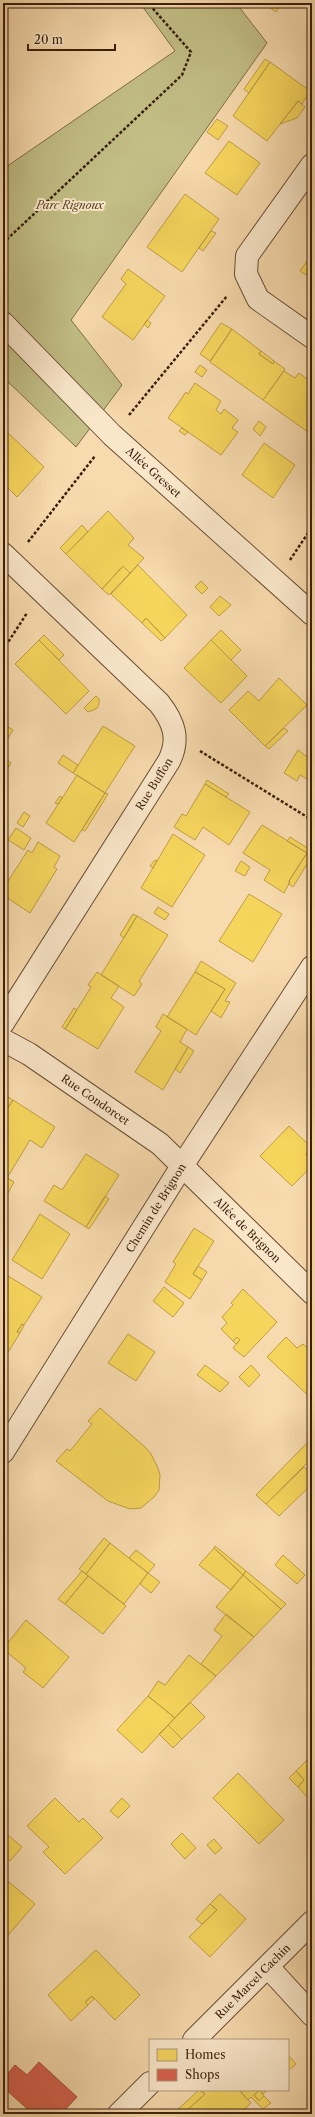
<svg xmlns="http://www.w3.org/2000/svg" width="315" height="2117" viewBox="0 0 315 2117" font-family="'Libre Caslon Text',serif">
  <rect width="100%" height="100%" fill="#f7daad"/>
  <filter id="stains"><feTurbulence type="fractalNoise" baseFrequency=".005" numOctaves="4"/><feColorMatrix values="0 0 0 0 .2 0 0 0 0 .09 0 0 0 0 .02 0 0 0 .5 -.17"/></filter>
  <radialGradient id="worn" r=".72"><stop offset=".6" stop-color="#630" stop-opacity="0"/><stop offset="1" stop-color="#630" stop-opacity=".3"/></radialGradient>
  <!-- green -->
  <path fill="#c2be86" stroke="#7e6e48" d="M140,3H236L267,43L71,320L122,385L76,447L3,377V169L175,51Z"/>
  <!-- homes -->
  <path fill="#f6d55c" stroke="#be9e44" d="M264,3H282L276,12Z
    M265,59L270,62L249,93L244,89Z
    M270,62L310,91L302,104L298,101L267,141L233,116Z
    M298,101L305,107L297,118L280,124Z
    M217,119L228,126L218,140L207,132Z
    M229,141L260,163L237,195L205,173Z
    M185,194L219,219L182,272L147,247Z
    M211,231L216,233L203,251L199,248Z
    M312,254V279L300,271Z
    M128,269L165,296L133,340L102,317L126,284L121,279Z
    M147,320L151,323L148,328L144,324Z
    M221,323L232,329L210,361L200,354Z
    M232,329L261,351L259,354L273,364L274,361L285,369L263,400L210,362Z
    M261,351L274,361L273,364L259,354Z
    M200,365L207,370L202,377L195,372Z
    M284,371L295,378L299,373L312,383V435L263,400Z
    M195,383L221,401L216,410L221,414L224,409L238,420L232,428L238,432L221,455L168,418L186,392L188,394Z
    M259,421L266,427L260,436L253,429Z
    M182,428L188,432L185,435L179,431Z
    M8,433L44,467L17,497L3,483V438Z
    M264,443L295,465L273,498L242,475Z
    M108,511L134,538L128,545L144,558L130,573L123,566L102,589L66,554Z
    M82,525L88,532L66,554L60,548Z
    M138,565L187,615L165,638L146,618L142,623L111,594Z
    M123,566L130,573L109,595L102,589Z
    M201,581L208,588L202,594L195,587Z
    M220,596L231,605L219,616L210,607Z
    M146,618L165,638L161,641L142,623Z
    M221,630L241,650L231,660L211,640Z
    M44,635L64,655L59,660L39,640Z
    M39,640L89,691L66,714L15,664Z
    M211,640L247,676L221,703L184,668Z
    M279,678L307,705L265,746L229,710L248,691L259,701Z
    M96,696L99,699V705L96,709L88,712L84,708Z
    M3,724L13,730L3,746Z
    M103,726L135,746L105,793L73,773Z
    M284,728L288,731L269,749L265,746Z
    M298,750L310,759L312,756V782L300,775L297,781L284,773Z
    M63,755L78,765L73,773L58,763Z
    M3,757L11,763L3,776Z
    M77,775L105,793L74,842L46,823Z
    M207,780L229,794L226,797L205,784Z
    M3,784L8,787L3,795Z
    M205,784L250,812L229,845L203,827L195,840L174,827L182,814L186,816Z
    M105,793L108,794L85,831L82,830Z
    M60,796L62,798L58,804L55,803Z
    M24,812L30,816L23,827L17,823Z
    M262,825L307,853L289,881L290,882L284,893L264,880L270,870L243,853Z
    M16,828L31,838L24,850L8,840Z
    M173,834L205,855L172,907L141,888Z
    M290,837L312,851V856L293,887L289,884V881L307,853L287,841Z
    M38,842L60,856L54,867L57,869L30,913L3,895V889L28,850L32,853Z
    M155,860L157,861L153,868L150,866Z
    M241,861L250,867L245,876L235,871Z
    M249,894L282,914L253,962L219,941Z
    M158,907L169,914L165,920L154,913Z
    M133,914L137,916L124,938L120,935Z
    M137,916L168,935L139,981L142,984L134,996L101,975Z
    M3,943L8,946L3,954Z
    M201,961L236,983L225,1001L230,1002L221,1018L211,1011L225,989L195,972Z
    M97,972L119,986L111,998L124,1007L98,1049L65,1029L91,987L88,985Z
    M195,972L225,989L196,1035L167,1017Z
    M74,1008L77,1010L65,1029L62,1027Z
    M163,1014L187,1029L180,1042L188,1047L163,1090L135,1072L161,1031L156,1027Z
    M188,1047L194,1051L180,1073L175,1069Z
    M6,1096L13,1100L3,1115V1100Z
    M13,1100L55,1127L42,1148L30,1140L7,1178L3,1175V1115Z
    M289,1126L312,1148L306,1154L312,1161V1166L292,1186L260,1156Z
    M312,1148V1161L306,1154Z
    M86,1154L119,1175L86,1227L44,1201L54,1185L62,1190Z
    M3,1175L14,1182L3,1202Z
    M105,1196L109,1199L89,1229L86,1227Z
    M40,1214L70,1234L42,1279L12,1260Z
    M194,1228L214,1241L193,1274L202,1280L190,1299L165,1282L176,1264L173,1262Z
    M198,1266L207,1272L202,1280L193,1274Z
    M5,1274L42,1297L24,1325L22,1324L17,1332L20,1333L7,1354L3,1351V1278Z
    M164,1287L184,1303L173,1317L153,1301Z
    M243,1289L277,1322L244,1357L233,1348L240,1340L237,1337L233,1341L221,1329L227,1323L222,1317L233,1305L231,1303Z
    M22,1324L24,1325L20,1333L17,1332Z
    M128,1334L155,1352L136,1381L108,1363Z
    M237,1337L240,1340L236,1344L233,1341Z
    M286,1337L297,1348L303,1344L312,1352V1399L267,1357Z
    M205,1365L229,1383L220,1392L197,1375Z
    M251,1365L260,1375L249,1387L239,1377Z
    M100,1408L145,1447L151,1454L158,1468L160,1475L159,1490L154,1497L141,1508L130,1509L108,1501L56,1461L67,1449L70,1451L92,1424L88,1421Z
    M308,1442L312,1446V1458L266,1504L256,1495Z
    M304,1467L312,1476V1484L279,1516L266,1504Z
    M104,1538L110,1543L86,1574L79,1569Z
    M110,1543L148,1573L124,1604L86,1574Z
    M215,1546L246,1571L243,1575L214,1548Z
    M214,1548L243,1575L231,1590L199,1565Z
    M136,1550L155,1565L148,1573L129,1558Z
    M283,1555L305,1575L297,1584L275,1565Z
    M82,1571L88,1576L65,1604L58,1599Z
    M246,1571L286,1604L281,1609L243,1575Z
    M148,1573L160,1582L151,1593L140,1584Z
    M243,1575L281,1609L254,1637L216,1607Z
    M88,1576L126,1606L103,1634L65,1604Z
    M226,1614L254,1637L216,1676L201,1664L222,1636L214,1630Z
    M26,1620L69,1657L43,1688L23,1672L26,1668L3,1649Z
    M189,1655L216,1676L175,1718L148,1696L158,1681L165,1685Z
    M148,1696L175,1718L142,1753L117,1730Z
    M190,1702L205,1717L182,1739L168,1725Z
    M168,1725L182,1739L173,1748L159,1734Z
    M312,1743V1752L307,1748Z
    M312,1755V1802L298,1787L304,1780L296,1771Z
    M296,1771L304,1780L298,1787L289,1778Z
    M238,1773L284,1820L259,1844L213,1798Z
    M55,1798L79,1822L83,1818L103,1838L65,1874L43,1852L49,1847L27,1826Z
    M122,1798L130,1806L118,1818L110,1811Z
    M3,1831L22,1847L10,1861L3,1855Z
    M182,1833L196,1848L185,1859L171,1844Z
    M214,1839L222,1848L215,1854L207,1845Z
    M3,1877L35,1904L3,1941Z
    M220,1894L246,1919L210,1957L189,1937L217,1910L210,1904Z
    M210,1904L217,1910L202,1924L196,1919Z
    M96,1950L140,1995L115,2020L92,1996L85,2002L88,2005L71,2021L48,1995Z
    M92,1996L94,1999L88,2005L85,2002Z
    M288,2055L296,2064L288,2071Z
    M199,2090L205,2094L183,2114L175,2112Z
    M201,2090H239L251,2103L239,2114H183L205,2094Z
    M239,2090H259L254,2095L259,2101L264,2096L271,2103L263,2109L251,2097L248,2100Z
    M260,2090H267L263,2094Z
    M260,2090L264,2096L259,2101L254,2095Z"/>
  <!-- shops -->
  <path fill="#d6604d" stroke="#a84c39" d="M39,2062L77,2097L61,2114H33L3,2087V2079L15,2065L27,2075Z"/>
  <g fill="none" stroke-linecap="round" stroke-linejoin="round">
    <defs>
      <g id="street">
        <path d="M312,165L247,256L246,274L258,299L312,337"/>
        <path id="s1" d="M3,323L112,435L312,614"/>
        <path d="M3,554L159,703C174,722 180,739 169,761L3,1023"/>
        <path id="s2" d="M3,1040L29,1054L160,1144L312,1293"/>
        <path id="s3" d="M3,1452L182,1166L312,967"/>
        <path d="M268,1967L312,2015"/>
        <path id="s4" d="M194,2040L312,1922"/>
        <path d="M119,2114L150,2083"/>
      </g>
    </defs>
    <!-- street casing -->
    <use href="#street" stroke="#6a4e34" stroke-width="24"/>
    <!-- path -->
    <path stroke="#3b1f0b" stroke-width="2.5" stroke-dasharray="3 2" stroke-linecap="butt" d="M3,243L182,75L191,52L148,3
      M129,415L227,296
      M28,542L95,456
      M290,560L312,527
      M3,650L27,613
      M200,751L312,820"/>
    <!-- street -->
    <use href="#street" stroke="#fae7ca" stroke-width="22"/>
  </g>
  <g text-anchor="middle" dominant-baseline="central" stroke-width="4" stroke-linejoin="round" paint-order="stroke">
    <!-- park labels -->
    <g font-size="11" font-style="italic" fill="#5d472a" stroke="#fae7ca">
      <text x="70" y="205">Parc Rignoux</text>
    </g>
    <!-- street labels -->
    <g font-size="11" fill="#3b1f0b" stroke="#fae7ca">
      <text stroke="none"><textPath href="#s1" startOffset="212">Allée Gresset</textPath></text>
      <text transform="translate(154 784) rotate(-58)">Rue Buffon</text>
      <text stroke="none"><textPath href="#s2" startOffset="110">Rue Condorcet</textPath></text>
      <text stroke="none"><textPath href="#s3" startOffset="288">Chemin de Brignon</textPath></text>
      <text stroke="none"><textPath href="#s2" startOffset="311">Allée de Brignon</textPath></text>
      <text stroke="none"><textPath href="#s4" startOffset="83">Rue Marcel Cachin</textPath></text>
    </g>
  </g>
  <!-- margin -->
  <rect width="315" height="2117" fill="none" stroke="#f7daad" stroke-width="16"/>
  <rect x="4" y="4" width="307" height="2109" fill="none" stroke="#3b1f0b" stroke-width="2"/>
  <rect x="8" y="8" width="299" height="2101" fill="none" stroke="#3b1f0b"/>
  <!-- legend -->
  <rect x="149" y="2039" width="140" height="52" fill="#fae7ca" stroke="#ae977e"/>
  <rect x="157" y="2049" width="20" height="12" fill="#f6d55c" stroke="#ae977e"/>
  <text x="185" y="2059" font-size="12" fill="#3b1f0b">Homes</text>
  <rect x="157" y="2069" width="20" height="12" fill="#d6604d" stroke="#ae977e"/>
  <text x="185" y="2079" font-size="12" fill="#3b1f0b">Shops</text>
  <!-- scale -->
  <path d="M28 44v6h87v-6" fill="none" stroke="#3b1f0b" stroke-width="2"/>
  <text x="34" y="44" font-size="12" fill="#3b1f0b" stroke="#fae7ca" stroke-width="3" paint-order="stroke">20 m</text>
  <rect width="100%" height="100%" filter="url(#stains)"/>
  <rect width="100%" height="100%" fill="url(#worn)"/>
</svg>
